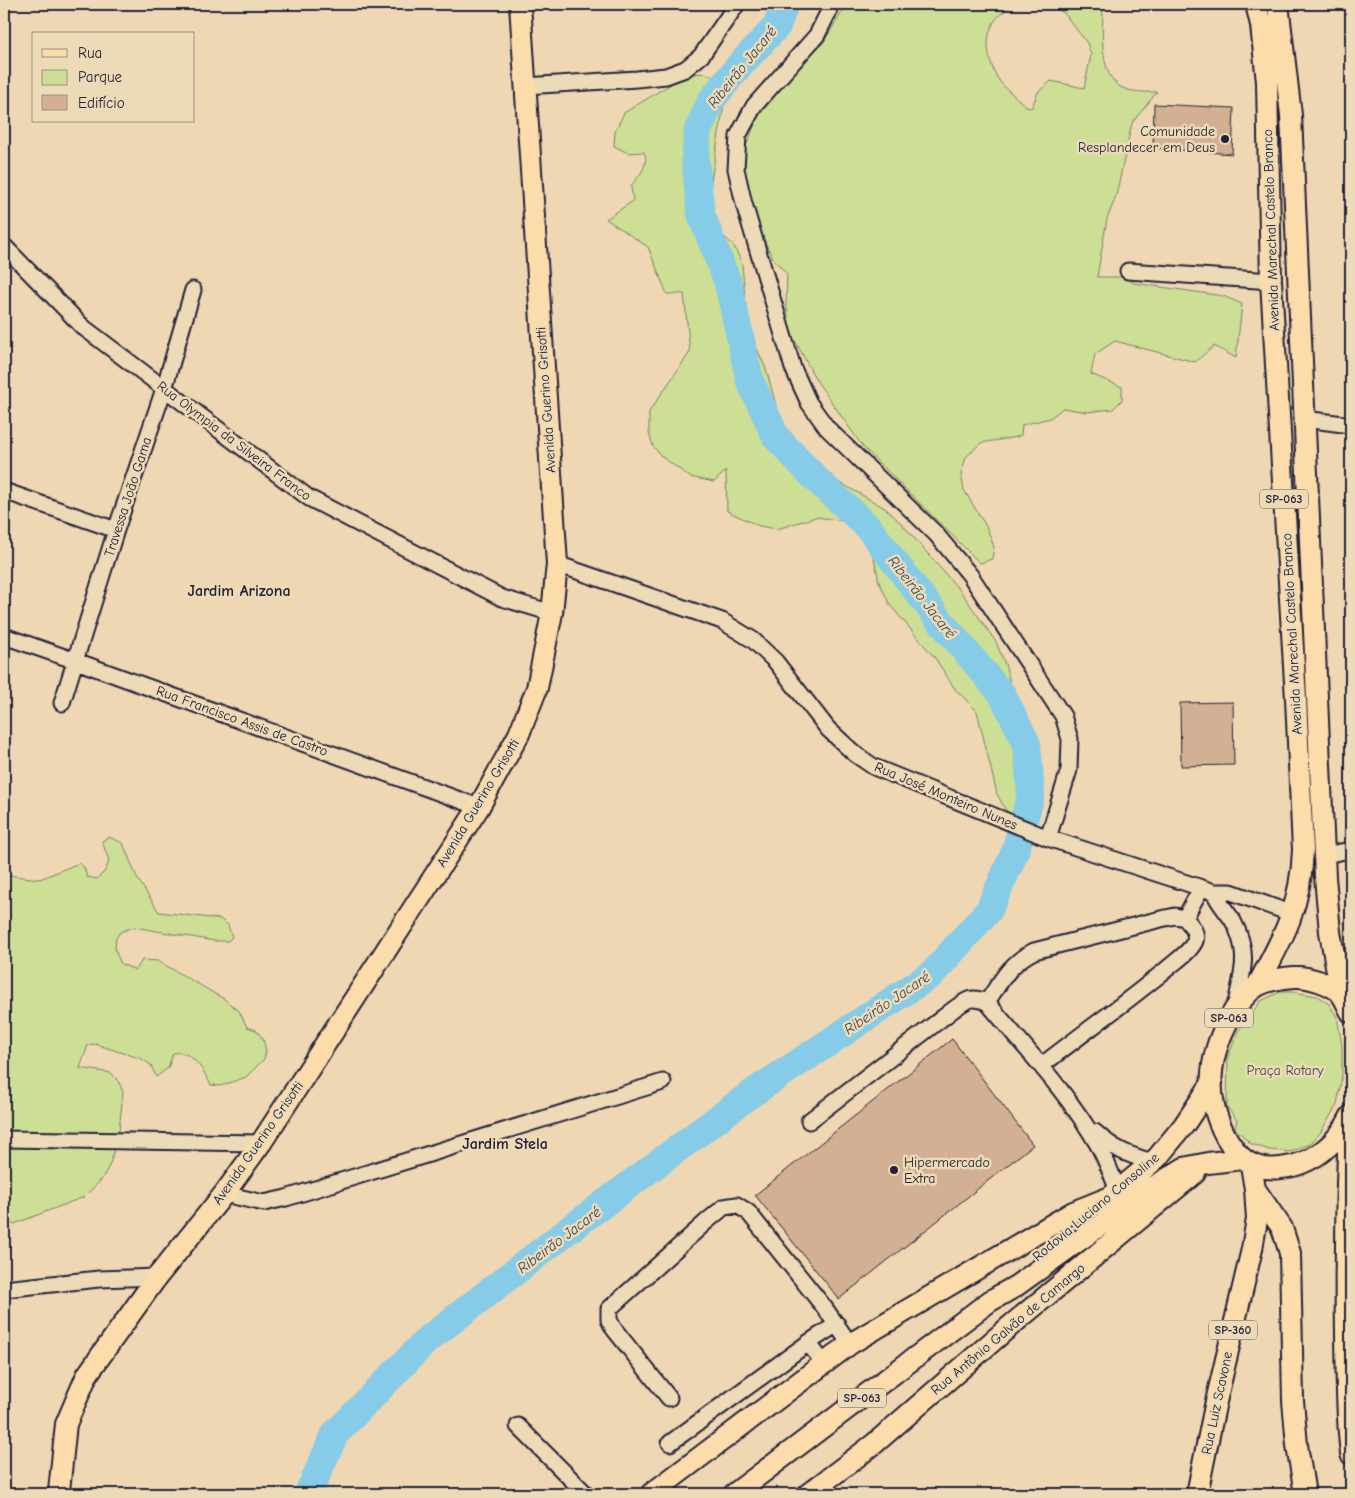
<svg xmlns="http://www.w3.org/2000/svg" width="1355" height="1498" viewBox="0 0 1355 1498" font-family="'Comic Neue',sans-serif">
  <rect width="100%" height="100%" fill="#efd7b3"/>
  <filter id="ink" filterUnits="userSpaceOnUse"><feTurbulence type="fractalNoise" baseFrequency=".02" numOctaves="2"/><feDisplacementMap in="SourceGraphic" scale="10" xChannelSelector="R" yChannelSelector="G"/><feConvolveMatrix kernelMatrix="1 2 1 2 8 2 1 2 1" color-interpolation-filters="sRGB"/></filter>
  <g filter="url(#ink)">
    <!-- green -->
    <path fill="#ccdf94" stroke="#778068" d="M847,4H1016C984,18 982,49 997,77C1002,87 1019,99 1028,108L1032,107L1038,92L1051,81L1084,88L1091,55L1087,43L1064,13L1047,4H1103C1103,26 1098,72 1119,86C1130,93 1145,92 1157,92L1132,123L1116,196L1107,219L1097,277H1123L1134,283L1223,296L1242,304L1236,358L1214,346L1195,362L1115,341L1095,354L1091,374L1122,387V400L1113,409L1087,412L1063,408L1050,418L1022,425L1021,435L1017,437L981,443L966,457L961,474L964,490L987,528L994,547L992,559L980,563L863,447L816,380L791,333L786,304L787,274L773,259L756,223L747,193L744,168L746,146L758,117L797,68L823,43Z
      M705,73C721,80 724,81 725,99L710,186L712,213L719,232L734,246L742,264L747,319L754,342L766,369L779,416L799,448L814,463L837,481L885,508L902,524L962,593L996,642L1005,664L1030,754L1026,794L1019,810L1013,816L1005,809L997,794L977,711L955,689L935,658L890,605L879,582L872,549L861,533L844,521L816,517L777,529L759,526L727,511L726,471L714,482L690,477L661,456L653,446L649,433V412L690,352L684,294H667L648,247L606,219L633,201L631,186C638,177 650,165 644,152L628,153L614,146L615,131L624,113L687,74Z
      M109,837L123,843L137,878L159,912L220,919L228,925L232,937L228,941H214L134,927L120,932L116,938L115,950L121,964L136,970L142,960L158,961L224,999L239,1011L247,1027L256,1030L263,1039L266,1051L264,1059L246,1077L221,1086L211,1085C202,1069 193,1050 173,1053L168,1068L156,1077L151,1065L142,1059L95,1044L88,1045L80,1068L111,1073L118,1080L123,1092L119,1131L110,1164L102,1179L84,1197L9,1226L4,1222V873L14,876L40,879L79,863L84,867L87,877L97,879L105,871L109,861L102,841Z
      M1280,992H1294L1317,996L1329,1004L1337,1017L1342,1045V1075L1337,1105L1320,1133L1310,1144L1291,1152L1270,1150L1251,1144L1235,1128L1237,1120L1227,1107L1228,1057L1238,1031L1261,1001Z"/>
    <g fill="none" stroke-linecap="round" stroke-linejoin="round">
      <!-- river -->
      <path stroke="#86cbe7" stroke-width="28" d="M308,1494L335,1434L427,1340L570,1229L748,1096L932,974L989,910L1015,852L1031,795L1027,744L1002,694L936,616L868,527L814,477L776,437L750,381L728,283L701,214L695,159L698,130L711,101L738,67L777,26L785,4"/>
    </g>
    <!-- building -->
    <path fill="#d3b093" stroke="#22223b" d="M1154,104L1234,108L1232,154L1153,148Z
      M1233,702L1234,765L1181,766L1180,703Z
      M952,1039L1033,1145L839,1299L755,1195Z"/>
    <g fill="none" stroke-linecap="round" stroke-linejoin="round">
      <defs>
        <path id="minor" d="M830,4L828,13L817,35L754,106L738,136L736,169L744,204L793,368L809,403L827,428L936,534L970,575L1063,716L1070,739L1069,770L1048,838
          M525,86L637,79L666,76L685,69L701,56L737,4
          M4,246L83,327L309,498L502,598L552,613
          M1128,271L1271,281
          M1304,419L1351,425
          M4,491L116,530
          M557,564L722,621L753,640L776,662L828,729L855,754L874,767L1048,838L1214,892H1231L1293,914
          M4,636L76,661L479,807
          M62,703L116,530L164,389L193,290
          M1324,855L1351,850
          M1214,892C1218,903 1227,911 1233,921C1251,954 1242,974 1235,1008
          M987,1002C1001,981 1010,963 1034,951L1161,919L1175,916L1185,918
          M1041,1066C1083,1033 1127,1002 1168,968C1177,960 1190,952 1195,941C1198,932 1190,924 1185,918L1201,888
          M809,1121L954,1009C968,999 971,996 987,1002C1025,1048 1068,1093 1098,1145C1106,1159 1112,1175 1118,1191
          M1095,1132C1115,1150 1126,1154 1152,1162
          M4,1139L261,1143
          M224,1194L264,1203L286,1198L663,1082
          M4,1289L99,1279L157,1277
          M808,1343L824,1363
          M669,1398L614,1329L609,1320V1309L706,1222L724,1207L737,1205L748,1212L824,1307L850,1344
          M518,1426L586,1494
          M670,1443L808,1343L837,1324"/>
        <path id="major" d="M1256,4L1261,25L1267,82L1271,281L1296,699L1303,850C1301,907 1283,938 1257,986
          M1278,4L1291,115L1325,877L1330,932L1341,994
          M1351,1012C1348,1007 1346,1001 1342,995C1334,984 1307,976 1294,977C1281,978 1268,980 1257,986C1244,994 1235,1008 1228,1021C1208,1059 1205,1099 1226,1137C1240,1161 1254,1171 1281,1168C1312,1165 1338,1143 1351,1116
          M1349,1121C1346,1193 1345,1265 1346,1337C1347,1376 1346,1415 1351,1454
          M1255,1189L1282,1228L1290,1253L1293,1401L1297,1445L1305,1494
          M1101,1205L1157,1158L1184,1125L1212,1083
          M61,1494L59,1491L66,1424L87,1375L157,1277L224,1194L261,1143L479,807L519,734L537,688L552,613L557,564L520,4
          M651,1494L850,1344L1073,1212L1110,1197
          M734,1494L990,1301L1016,1286L1155,1186L1184,1168L1208,1163L1242,1159
          M808,1494L874,1444L1009,1327L1195,1173
          M1197,1494L1215,1406L1252,1249L1257,1219L1255,1189L1251,1165"/>
      </defs>
      <!-- minor casing -->
      <use href="#minor" stroke="#22223b" stroke-width="19"/>
      <!-- major casing -->
      <use href="#major" stroke="#22223b" stroke-width="24"/>
      <!-- minor -->
      <use href="#minor" stroke="#eddab7" stroke-width="15"/>
      <!-- major -->
      <use href="#major" stroke="#fddcac" stroke-width="20"/>
    </g>
  </g>
  <!-- markers -->
  <g fill="#22223b" stroke="#eddab7" stroke-width="2">
    <circle cx="1225" cy="139" r="5"/>
    <circle cx="894" cy="1170" r="5"/>
  </g>
  <g text-anchor="middle" dominant-baseline="central" stroke-width="5" stroke-linejoin="round" paint-order="stroke">
    <!-- shield labels -->
    <g fill="#eddab7" stroke="#5f5960" stroke-width="1">
      <rect x="1260" y="489.5" width="48" height="19" rx="4"/>
      <rect x="1205" y="1008.5" width="48" height="19" rx="4"/>
      <rect x="1209" y="1320.5" width="48" height="19" rx="4"/>
      <rect x="838" y="1388.5" width="48" height="19" rx="4"/>
    </g>
    <g font-size="12" font-weight="bold" fill="#22223b">
      <text x="1284" y="499">SP-063</text>
      <text x="1229" y="1018">SP-063</text>
      <text x="1233" y="1330">SP-360</text>
      <text x="862" y="1398">SP-063</text>
    </g>
    <!-- poi labels -->
    <g font-size="14" fill="#22223b" stroke="#eddab7" text-anchor="end">
      <text x="1215" y="131">Comunidade<tspan x="1215" dy="16">Resplandecer em Deus</tspan></text>
      <text x="904" y="1162" text-anchor="start">Hipermercado<tspan x="904" dy="16">Extra</tspan></text>
    </g>
    <!-- street labels -->
    <g font-size="14" fill="#22223b" stroke="#eddab7">
      <text transform="translate(1271 230) rotate(-92)">Avenida Marechal Castelo Branco</text>
      <text transform="translate(546 400) rotate(-94)">Avenida Guerino Grisotti</text>
      <text transform="translate(234 441) rotate(37)">Rua Olympia da Silveira Franco</text>
      <text transform="translate(128 497) rotate(-72)">Travessa João Gama</text>
      <text transform="translate(1292 634) rotate(-93)">Avenida Marechal Castelo Branco</text>
      <text transform="translate(242 721) rotate(20)">Rua Francisco Assis de Castro</text>
      <text transform="translate(946 796) rotate(23)">Rua José Monteiro Nunes</text>
      <text transform="translate(478 803) rotate(-59)">Avenida Guerino Grisotti</text>
      <text transform="translate(258 1143) rotate(-55)">Avenida Guerino Grisotti</text>
      <text transform="translate(1096 1207) rotate(-40)">Rodovia Luciano Consoline</text>
      <text transform="translate(1008 1329) rotate(-40)">Rua Antônio Galvão de Camargo</text>
      <text transform="translate(1217 1403) rotate(-78)">Rua Luiz Scavone</text>
    </g>
    <!-- park labels -->
    <g font-size="14" fill="#44484d" stroke="#eddab7">
      <text x="1285" y="1070">Praça Rotary</text>
    </g>
    <!-- water labels -->
    <g font-size="15" font-style="italic" fill="#36445d" stroke="#eddab7">
      <text transform="translate(742 67) rotate(-51)">Ribeirão Jacaré</text>
      <text transform="translate(922 597) rotate(52)">Ribeirão Jacaré</text>
      <text transform="translate(887 1003) rotate(-34)">Ribeirão Jacaré</text>
      <text transform="translate(559 1240) rotate(-37)">Ribeirão Jacaré</text>
    </g>
    <!-- quarter labels -->
    <g font-size="16" font-weight="bold" fill="#22223b" stroke="#eddab7">
      <text x="239" y="591">Jardim Arizona</text>
      <text x="505" y="1144">Jardim Stela</text>
    </g>
  </g>
  <!-- margin -->
  <rect width="1355" height="1498" fill="none" stroke="#eddab7" stroke-width="20"/>
  <rect x="10" y="10" width="1335" height="1478" fill="none" stroke="#22223b" stroke-width="2" filter="url(#ink)"/>
  <!-- legend -->
  <rect x="32" y="32" width="162" height="90" fill="#eddab7" stroke="#9c9085"/>
  <rect x="42" y="49" width="25" height="8" fill="#fddcac" stroke="#9c9085"/>
  <text x="78" y="58" font-size="15" fill="#22223b">Rua</text>
  <rect x="42" y="70" width="25" height="15" fill="#ccdf94" stroke="#9c9085"/>
  <text x="78" y="82" font-size="15" fill="#22223b">Parque</text>
  <rect x="42" y="95" width="25" height="15" fill="#d3b093" stroke="#9c9085"/>
  <text x="78" y="108" font-size="15" fill="#22223b">Edifício</text>
</svg>
